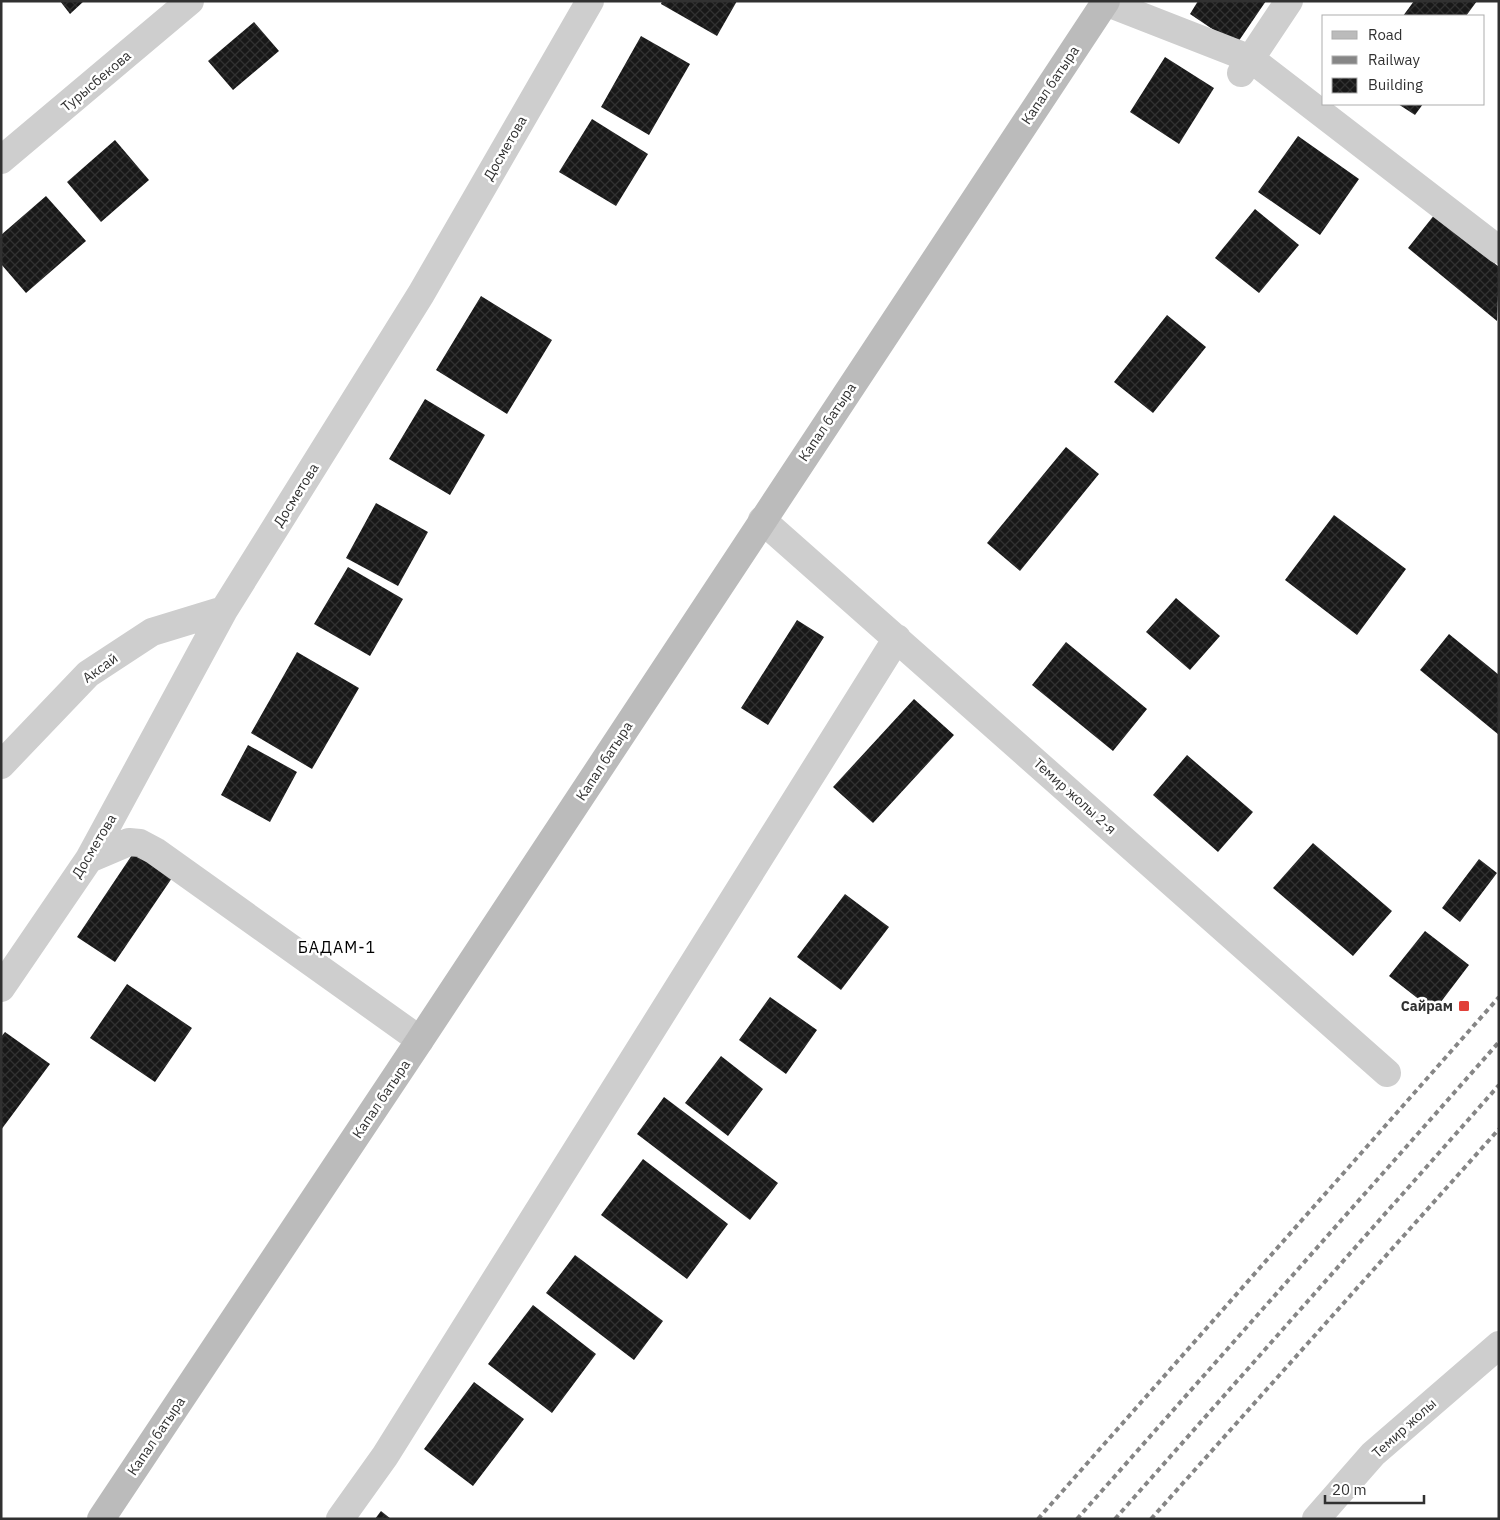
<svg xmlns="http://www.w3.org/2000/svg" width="1500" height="1520" viewBox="0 0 1500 1520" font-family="'IBM Plex Sans',sans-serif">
  <defs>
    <pattern id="building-cross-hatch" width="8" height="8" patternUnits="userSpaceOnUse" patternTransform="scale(1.25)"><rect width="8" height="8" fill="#181818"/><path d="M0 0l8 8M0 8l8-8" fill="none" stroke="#313131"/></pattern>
  </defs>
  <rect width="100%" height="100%" fill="#fff"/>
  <!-- building -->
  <path fill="url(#building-cross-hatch)" d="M60,1H84L70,14Z
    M662,1H737L717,36L661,4Z
    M1198,1H1266L1236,45L1190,14Z
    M1414,1H1477L1466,16H1403Z
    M254,22L279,51L233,90L208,61Z
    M641,36L690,64L649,135L601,107Z
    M1165,57L1214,88L1179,144L1130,112Z
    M1398,104H1423L1415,115Z
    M592,119L648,154L616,206L559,172Z
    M1298,136L1359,179L1320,235L1258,192Z
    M115,140L149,180L101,222L67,182Z
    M46,196L86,241L26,293L1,264V235Z
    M1255,209L1299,245L1259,293L1215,258Z
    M1435,214L1499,267L1497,321L1408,248Z
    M481,296L552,340L507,414L436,370Z
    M1167,315L1206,347L1153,413L1114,382Z
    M425,399L485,435L450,495L389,459Z
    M1066,447L1099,474L1020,571L987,543Z
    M376,503L428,532L398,586L346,558Z
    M1334,515L1406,569L1357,635L1285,580Z
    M348,567L403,599L370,656L314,624Z
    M1176,598L1220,636L1190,670L1146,632Z
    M797,620L824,637L768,725L741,708Z
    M1449,634L1499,675V735L1420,670Z
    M1066,642L1147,709L1113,751L1032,685Z
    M297,652L359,688L312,769L251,733Z
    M914,699L954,735L873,823L833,787Z
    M248,745L297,772L270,822L221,795Z
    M1187,755L1253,812L1218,852L1153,795Z
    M1313,843L1392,911L1353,956L1273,888Z
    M134,852L172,878L115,962L77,937Z
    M1479,859L1497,873L1460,922L1442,908Z
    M845,894L889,927L841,990L797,957Z
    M1425,931L1469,965L1434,1011L1389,976Z
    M127,984L192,1028L155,1082L90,1038Z
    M770,997L817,1030L786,1074L739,1040Z
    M5,1032L50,1064L1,1130V1037Z
    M721,1056L763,1089L728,1136L685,1103Z
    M664,1097L778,1183L750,1220L637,1134Z
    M643,1159L728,1224L687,1279L601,1215Z
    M575,1255L663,1321L634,1360L546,1293Z
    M533,1305L596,1354L552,1413L488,1364Z
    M474,1382L524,1419L473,1486L424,1449Z
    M381,1511L391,1519H375Z"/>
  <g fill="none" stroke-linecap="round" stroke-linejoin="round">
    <!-- minor -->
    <path stroke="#cecece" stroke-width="28" d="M1105,2L1251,59L1499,250
      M1241,73L1289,1
      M1,160L190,1
      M762,520L1387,1073
      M1,765L88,674L152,632L224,610
      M89,859L129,842L140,843L155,851L420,1040
      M1,988L89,859L224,610L421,294L590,1
      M340,1519L385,1456L897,638
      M1316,1519L1373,1454L1499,1345"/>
    <!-- secondary -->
    <path stroke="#bbb" stroke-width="28" d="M101,1519L420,1040L1106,1"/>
    <!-- rail -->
    <path stroke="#868686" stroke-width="4" stroke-dasharray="5 4" stroke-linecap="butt" d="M1038,1519L1499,997
      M1077,1519L1499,1042
      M1115,1519L1499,1085
      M1151,1519L1499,1129"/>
  </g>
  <!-- markers -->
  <rect fill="#e14039" stroke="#fff" stroke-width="2" x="1458" y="1000" width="12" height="12" rx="2.5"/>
  <g text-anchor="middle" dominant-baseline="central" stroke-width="5" stroke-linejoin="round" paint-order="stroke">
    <!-- street labels -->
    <g font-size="14" fill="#313131" stroke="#fff">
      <text transform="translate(96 81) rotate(-40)">Турысбекова</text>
      <text transform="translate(1050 85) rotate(-56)">Капал батыра</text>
      <text transform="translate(505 148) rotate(-60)">Досметова</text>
      <text transform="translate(827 422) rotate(-56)">Капал батыра</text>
      <text transform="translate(296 495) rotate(-58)">Досметова</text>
      <text transform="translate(100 668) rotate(-36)">Аксай</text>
      <text transform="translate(604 761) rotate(-57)">Капал батыра</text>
      <text transform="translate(1075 796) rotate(42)">Темир жолы 2-я</text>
      <text transform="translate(94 846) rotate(-59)">Досметова</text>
      <text transform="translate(381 1099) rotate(-56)">Капал батыра</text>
      <text transform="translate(1404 1428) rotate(-42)">Темир жолы</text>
      <text transform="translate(156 1436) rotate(-56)">Капал батыра</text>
    </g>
    <!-- poi labels -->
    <g font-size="14" font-weight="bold" fill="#313131" stroke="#fff" text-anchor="end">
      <text x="1453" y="1006">Сайрам</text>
    </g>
    <!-- quarter labels -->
    <g font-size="16" letter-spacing="1" fill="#000" stroke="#fff">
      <text x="337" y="947">БАДАМ-1</text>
    </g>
  </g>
  <!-- border -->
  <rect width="1500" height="1520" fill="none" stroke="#313131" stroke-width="5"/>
  <!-- legend -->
  <rect x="1322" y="15" width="162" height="90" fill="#ffffff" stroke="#adadad"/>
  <rect x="1332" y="31" width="25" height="8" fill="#bbbbbb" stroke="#adadad"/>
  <text x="1368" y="40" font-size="15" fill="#313131">Road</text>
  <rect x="1332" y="56" width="25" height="8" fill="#868686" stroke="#adadad"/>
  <text x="1368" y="65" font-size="15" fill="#313131">Railway</text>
  <rect x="1332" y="78" width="25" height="15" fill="url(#building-cross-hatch)" stroke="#adadad"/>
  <text x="1368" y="90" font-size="15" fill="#313131">Building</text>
  <!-- scale -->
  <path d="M1325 1495v8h99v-8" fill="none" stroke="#313131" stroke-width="2.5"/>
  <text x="1332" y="1495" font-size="15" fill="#313131" stroke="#ffffff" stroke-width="4" paint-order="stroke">20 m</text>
</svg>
